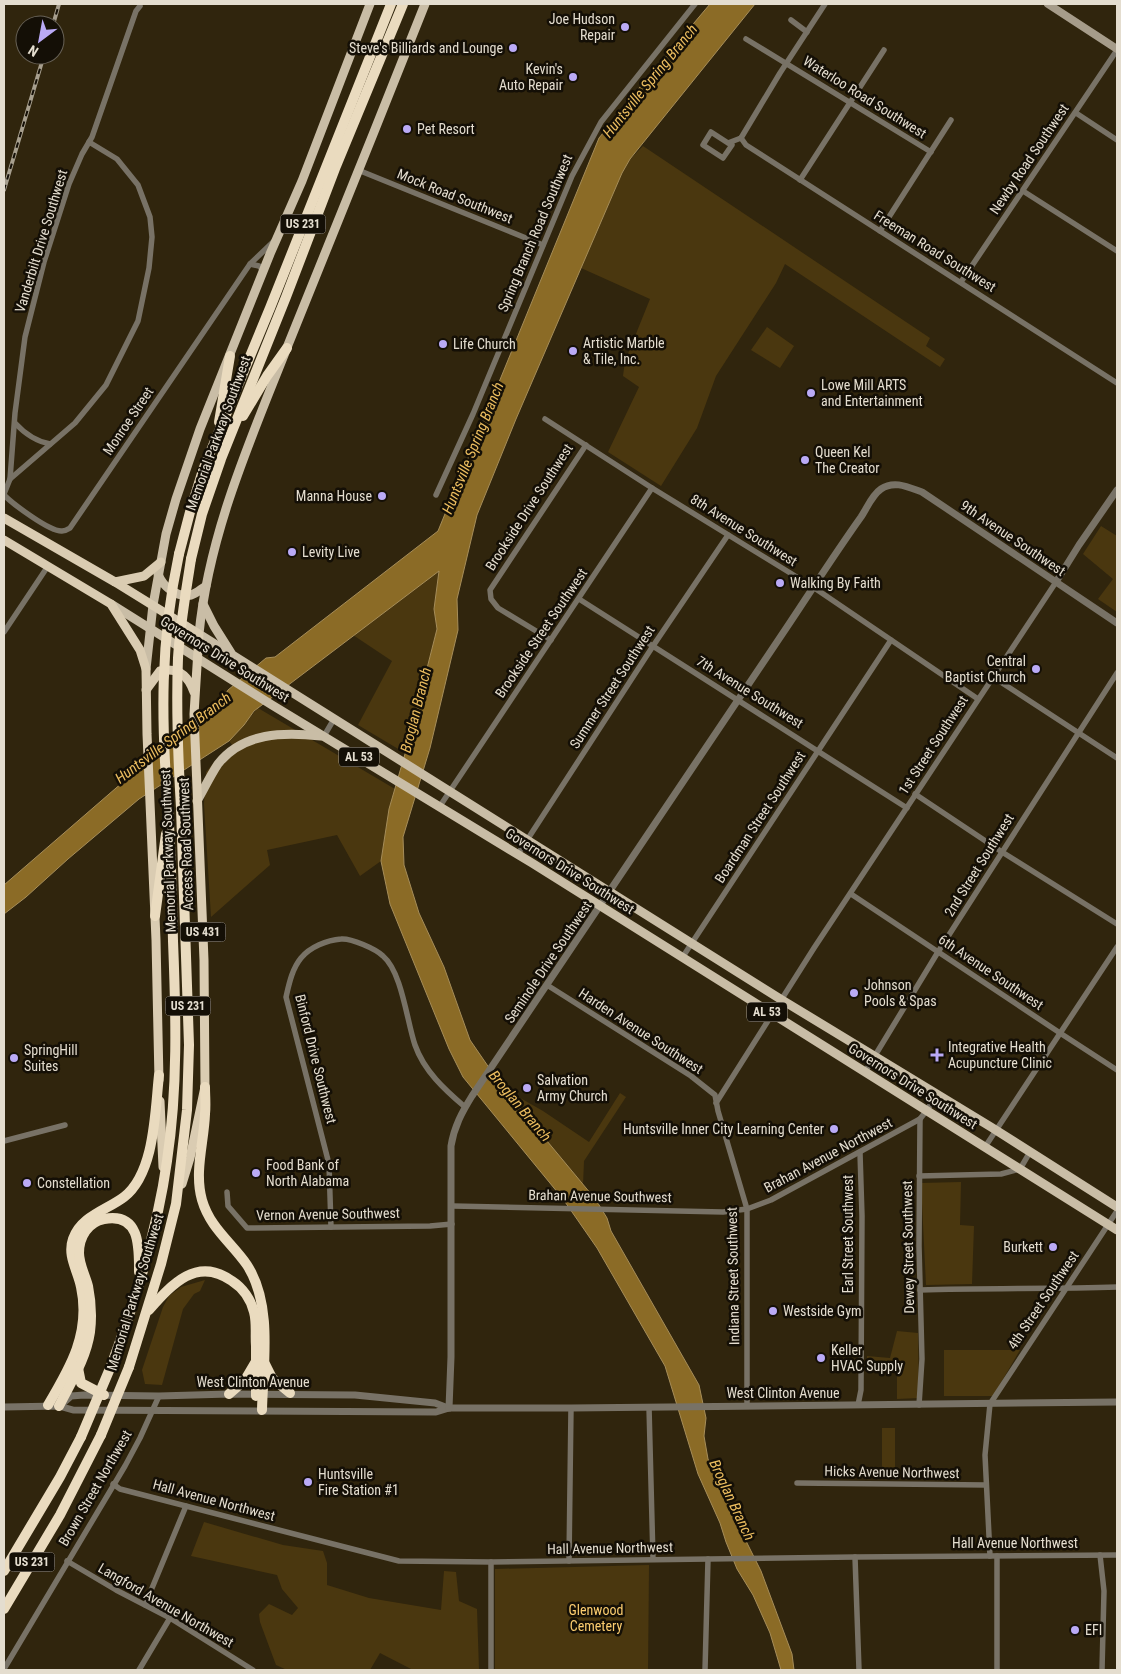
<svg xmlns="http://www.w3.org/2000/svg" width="1121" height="1674" viewBox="0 0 1121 1674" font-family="'Roboto Condensed',sans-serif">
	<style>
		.green { fill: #4a370f }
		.water { fill: #8b6b26; stroke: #a68d59 }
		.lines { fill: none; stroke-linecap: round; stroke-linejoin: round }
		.minor { stroke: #787266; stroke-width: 5.5 }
		.tertiary { stroke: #787266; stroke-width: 7 }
		.secondary { stroke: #a69c8a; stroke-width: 8 }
		.primary { stroke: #c9bda6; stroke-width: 9 }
		.trunk { stroke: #daccb2; stroke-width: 9 }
		.motorway { stroke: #eadbbf; stroke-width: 10 }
		.rail-casing { stroke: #a79f8e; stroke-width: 4 }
		.rail { stroke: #140f06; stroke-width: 2; stroke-dasharray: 5.5; stroke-linecap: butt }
		.motorway-bridge { stroke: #eadbbf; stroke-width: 10 }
		.poi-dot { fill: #baaaf6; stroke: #140f06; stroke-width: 2 }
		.labels { text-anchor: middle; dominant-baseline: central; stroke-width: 5; stroke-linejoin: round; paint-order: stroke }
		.shield { fill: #140f06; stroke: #a69f93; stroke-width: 1 }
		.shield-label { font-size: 12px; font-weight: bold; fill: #e4ddcf }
		.poi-label { font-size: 14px; fill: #e4ddcf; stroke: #140f06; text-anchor: start }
		.street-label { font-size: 14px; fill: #e4ddcf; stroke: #140f06 }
		.park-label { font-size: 14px; fill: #fccd6f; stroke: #140f06 }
		.water-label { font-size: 15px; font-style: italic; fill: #ecbd5f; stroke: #140f06 }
	</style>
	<rect width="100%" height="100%" fill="#30250d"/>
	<g class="green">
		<path d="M643,146l287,192 -4,8 19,13 -5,8 -155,-103 -9,19 -60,93 -19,52 -36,58 -53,-34 31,-65 -16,-11 2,-15 25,-62 -69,-31 41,-95 8,-14z"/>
		<path d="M767,327l27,19 -14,22 -29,-18z"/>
		<path d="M1101,526l16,10v76l-19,-13 15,-20 -30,-25z"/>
		<path d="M439,570l-5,39 3,20 -32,124 -47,-28 34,-64 -39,-26z"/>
		<path d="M258,708l137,81 -6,20 -8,52 -21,15 -23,-41 -70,15 3,15 -59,52 -7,-113 2,-32 14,-17 13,-9 -4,-5z"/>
		<path d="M503,1088l40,23 46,31 31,-49 6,4 -42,64 -1,24z"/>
		<path d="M961,1182l-1,43 14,1 -2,58 -46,1 -5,-102z"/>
		<path d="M205,1280l-5,11 -6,3 -11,15 -21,76 -17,-1 -3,-14 21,-63 6,-11 12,-9z"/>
		<path d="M897,1331l21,2 1,65 -22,1v-27l-30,-1v-15l23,2z"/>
		<path d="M944,1350h76l-27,46h-49z"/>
		<rect x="882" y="1428" width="13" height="50"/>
		<path d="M204,1522l79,23 40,6 4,12v22l42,13 72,12 3,-39 12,1 3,29 18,8 2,61h-66l-33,-17 -10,17h-83l-11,-5 -16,-43 -1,-8 10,-10 23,11 6,-7 -16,-19 -5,-14 -86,-19z"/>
		<path d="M649,1565l-1,105h-153v-101z"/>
	</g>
	<path class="water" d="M710,4h45l-125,155 -8,14 -106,246 -39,96 -20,84 1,31 -28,118 -27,89 1,28 15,48 25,54 26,73 33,48 93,112 11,18 4,13 88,154 7,33 -2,18 4,23 25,56 28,56 31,83 2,16h-13l-11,-37 -17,-38 -16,-26 -11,-27 -6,-19 -22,-49 -33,-108 -68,-118 -34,-49 -100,-122 -14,-28 -59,-145 -9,-43 8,-52 18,-62 30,-118 -3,-20 5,-38 -185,140 -10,14 -15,16 -90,58 -71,60 -42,38 -22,17v-29l134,-116 80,-62 10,-17 38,-32 9,-1 163,-126 161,-393 41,-51z"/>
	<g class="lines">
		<g class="minor">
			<path d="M791,20l16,12"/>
			<path d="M746,39l185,113"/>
			<path d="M1076,113l41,27"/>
			<path d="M741,138l5,7 371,238"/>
			<path d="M741,138l39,-65 45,-69"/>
			<path d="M728,143l4,2 -9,13 -20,-13 8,-13 17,11 13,-5"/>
			<path d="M358,170l185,75"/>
			<path d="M800,180l84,-130"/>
			<path d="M1023,191l94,60"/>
			<path d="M880,231l71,-111"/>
			<path d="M250,264l9,2 5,5"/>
			<path d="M961,282l156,-232"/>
			<path d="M545,419l107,69 161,99 165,112"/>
			<path d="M15,423c10,11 20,18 35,21"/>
			<path d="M10,479l65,-56 31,-38 32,-64 11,-53 3,-31 -2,-20 -12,-32 -21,-26 -28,-17"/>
			<path d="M4,494l6,-15 5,-66 10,-76 19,-75 25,-78 13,-30 10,-17 44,-126 4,-5"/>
			<path d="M4,495c9,9 46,37 58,36 4,0 5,-1 8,-3l180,-264 23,-22"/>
			<path d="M436,495l37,-81 99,-238 29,-54 94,-118"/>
			<path d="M579,599l328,209"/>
			<path d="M4,632l44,-66"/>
			<path d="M551,640l-53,-32 -7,-9 -1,-9 96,-145"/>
			<path d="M993,677l124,81"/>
			<path d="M324,736l10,-17"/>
			<path d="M915,794l87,58 115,72"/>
			<path d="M440,806l212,-318"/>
			<path d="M518,854l135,-208 75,-111"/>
			<path d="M851,894l209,139 57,37"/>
			<path d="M682,958l209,-318"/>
			<path d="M547,985l144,91 24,19 3,16 29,98v197"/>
			<path d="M865,1072l73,-120 179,-279"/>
			<path d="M716,1103l98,-155 242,-366"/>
			<path d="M4,1141l61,-16"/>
			<path d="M985,1147l132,-200"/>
			<path d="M919,1176l82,-2 19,-5 10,-17"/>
			<path d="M227,1192l1,14 19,22 183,-2 22,-2"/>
			<path d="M453,1206l270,6 24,-3 24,-9 149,-81"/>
			<path d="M331,1227l-2,-63 -43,-167c3,-13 6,-28 15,-39 9,-11 26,-18 40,-19 10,-1 35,10 42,17 19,16 24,66 32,89 9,26 30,45 50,62"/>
			<path d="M920,1290c66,-2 132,-1 197,-3"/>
			<path d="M858,1405l3,-15 1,-174 -2,-63"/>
			<path d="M919,1405l3,-46 -3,-113 1,-127 7,-9 10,-16"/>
			<path d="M649,1407l4,152"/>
			<path d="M797,1483l189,2"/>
			<path d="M113,1484l7,5 279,72 92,1 364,-5 262,-2"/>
			<path d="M1100,1555l4,36 -2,79"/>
			<path d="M990,1556l-5,-101 5,-51 127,-193"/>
			<path d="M997,1556v114"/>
			<path d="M855,1557l4,113"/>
			<path d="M67,1561l49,29 54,28 83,52"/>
			<path d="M569,1561l2,-153"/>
			<path d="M491,1562v108"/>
			<path d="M145,1605l41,-99"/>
			<path d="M4,1669l121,-203 15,-28 19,-42"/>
			<path d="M139,1670l31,-52"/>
			<path d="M705,1670l3,-111"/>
		</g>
		<g class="tertiary">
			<path d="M1056,582l23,-37 38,-55"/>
			<path d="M63,1403l8,-7 13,-1 75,1 70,-2 126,1 80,8 13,5"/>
			<path d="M4,1407l55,-1 14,4 363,2 13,-4h122l546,-6"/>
			<path d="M449,1408l2,-51v-211c3,-19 11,-34 21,-50 106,-157 211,-315 317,-472 24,-36 47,-72 72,-107 6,-9 11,-22 20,-28 13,-9 27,-2 41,3l195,131"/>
		</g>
		<path class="secondary" d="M1048,4l69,45"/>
		<g class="primary">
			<path d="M425,4c-45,114 -91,227 -137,341 -37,94 -79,187 -89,289l583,366 209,127 126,80"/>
			<path d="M158,574c5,13 19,24 33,21 5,-1 10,-6 15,-9"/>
			<path d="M111,604l161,101 260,158 585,367"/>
			<path d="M203,604l11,22 17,27"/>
			<path d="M146,669l7,-64 13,-71 10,-35 24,-70 70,-175 32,-73 68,-177"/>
			<path d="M197,801c7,-12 13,-25 21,-37 25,-32 66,-32 103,-28"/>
		</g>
		<g class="trunk">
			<path d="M4,518l111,64 84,52 -5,80 10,246 1,127 -15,71 -8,26"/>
			<path d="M4,540l107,64 29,46 6,19 1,65 9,206 3,140"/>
			<path d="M115,582l29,-6 17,-14"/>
			<path d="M146,690l14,-19c18,-4 28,4 34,21"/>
			<path d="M160,1101l3,66"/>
		</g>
		<g class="motorway">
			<path d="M243,416l24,-40 20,-28"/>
			<path d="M219,422l11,-66"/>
			<path d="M179,554l11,-42 13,-42 67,-162 121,-304"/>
			<path d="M191,559l11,-45 19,-55 65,-162 50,-131 67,-162"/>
			<path d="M155,916l11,-82"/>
			<path d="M205,1087c0,9 1,18 0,27 -1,28 -11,58 -3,86 8,28 30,43 45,65 26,40 16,100 15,145"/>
			<path d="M149,1310c23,-26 48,-54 83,-29 11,7 19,19 22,31 3,11 1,23 2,34 0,17 0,34 0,50"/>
			<path d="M265,1364l7,14 18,15"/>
			<path d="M111,1366c25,-67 46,-134 56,-205 11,-73 9,-146 6,-220 -1,-44 -2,-88 -5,-133"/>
			<path d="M129,1367l32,-103 15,-60 11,-94 2,-65 -8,-237"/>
			<path d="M78,1368l3,15 23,12"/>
			<path d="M229,1394l16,-14 10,-17"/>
			<path d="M48,1405c22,-37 43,-72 33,-118 -3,-16 -14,-31 -8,-48 8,-23 34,-29 51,-42 31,-24 31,-86 35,-122"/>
			<path d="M59,1406c12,-24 27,-47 31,-74 2,-16 1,-31 -2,-46 -3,-11 -9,-22 -9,-33 0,-16 9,-31 25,-34 37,-7 35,30 35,53"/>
			<path d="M4,1571l56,-94 21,-40"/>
			<path d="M4,1609l56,-94 41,-80"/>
		</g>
		<defs>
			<g id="rail">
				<path d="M53,25l6,-21"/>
				<path d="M4,190l40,-135"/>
			</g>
		</defs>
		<use href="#rail" class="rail-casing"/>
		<use href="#rail" class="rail"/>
		<g class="motorway-bridge">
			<path d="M168,808c-7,-89 -8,-166 11,-254"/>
			<path d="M181,808c-3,-50 -5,-100 -3,-150 2,-33 8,-66 13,-99"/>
			<path d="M101,1435l28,-68"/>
			<path d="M81,1437l30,-71"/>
		</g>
	</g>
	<g class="poi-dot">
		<circle cx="625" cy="27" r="5"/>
		<circle cx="513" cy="48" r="5"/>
		<circle cx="573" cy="77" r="5"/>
		<circle cx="407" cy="129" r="5"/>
		<circle cx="443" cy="344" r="5"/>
		<circle cx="573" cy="351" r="5"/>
		<circle cx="811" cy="393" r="5"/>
		<circle cx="805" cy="460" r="5"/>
		<circle cx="382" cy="496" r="5"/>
		<circle cx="292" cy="552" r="5"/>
		<circle cx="780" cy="583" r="5"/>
		<circle cx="1036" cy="669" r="5"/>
		<circle cx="854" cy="993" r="5"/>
		<path d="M934.5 1047.5h5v5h5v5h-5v5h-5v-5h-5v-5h5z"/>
		<circle cx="14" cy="1058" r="5"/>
		<circle cx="527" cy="1088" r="5"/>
		<circle cx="834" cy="1129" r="5"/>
		<circle cx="256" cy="1173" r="5"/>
		<circle cx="27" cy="1183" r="5"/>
		<circle cx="1053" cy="1247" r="5"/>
		<circle cx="773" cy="1311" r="5"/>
		<circle cx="821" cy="1358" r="5"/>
		<circle cx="308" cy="1482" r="5"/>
		<circle cx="1075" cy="1630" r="5"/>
	</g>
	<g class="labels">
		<g class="shield">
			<rect x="280.5" y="214.5" width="45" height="19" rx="4"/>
			<rect x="339" y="747.5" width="40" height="19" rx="4"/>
			<rect x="180.5" y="922.5" width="45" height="19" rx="4"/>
			<rect x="165.5" y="996.5" width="45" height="19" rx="4"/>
			<rect x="747" y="1002.5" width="40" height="19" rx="4"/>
			<rect x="9.5" y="1552.5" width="45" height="19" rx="4"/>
		</g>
		<g class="shield-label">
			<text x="303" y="224">US 231</text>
			<text x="359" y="757">AL 53</text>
			<text x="203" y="932">US 431</text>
			<text x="188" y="1006">US 231</text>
			<text x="767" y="1012">AL 53</text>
			<text x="32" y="1562">US 231</text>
		</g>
		<g class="poi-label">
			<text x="615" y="19" text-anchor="end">Joe Hudson<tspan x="615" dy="16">Repair</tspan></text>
			<text x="503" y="48" text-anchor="end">Steve's Billiards and Lounge</text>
			<text x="563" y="69" text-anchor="end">Kevin's<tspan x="563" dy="16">Auto Repair</tspan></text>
			<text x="417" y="129">Pet Resort</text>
			<text x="583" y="343">Artistic Marble<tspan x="583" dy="16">&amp; Tile, Inc.</tspan></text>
			<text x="453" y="344">Life Church</text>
			<text x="821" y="385">Lowe Mill ARTS<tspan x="821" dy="16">and Entertainment</tspan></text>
			<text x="815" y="452">Queen Kel<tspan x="815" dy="16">The Creator</tspan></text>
			<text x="372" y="496" text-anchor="end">Manna House</text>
			<text x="302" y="552">Levity Live</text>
			<text x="790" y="583">Walking By Faith</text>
			<text x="1026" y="661" text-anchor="end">Central<tspan x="1026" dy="16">Baptist Church</tspan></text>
			<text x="864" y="985">Johnson<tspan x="864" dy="16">Pools &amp; Spas</tspan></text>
			<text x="948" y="1047">Integrative Health<tspan x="948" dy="16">Acupuncture Clinic</tspan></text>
			<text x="24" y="1050">SpringHill<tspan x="24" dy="16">Suites</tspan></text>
			<text x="537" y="1080">Salvation<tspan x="537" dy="16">Army Church</tspan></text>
			<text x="824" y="1129" text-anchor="end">Huntsville Inner City Learning Center</text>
			<text x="266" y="1165">Food Bank of<tspan x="266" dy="16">North Alabama</tspan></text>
			<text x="37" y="1183">Constellation</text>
			<text x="1043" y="1247" text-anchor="end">Burkett</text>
			<text x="783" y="1311">Westside Gym</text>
			<text x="831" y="1350">Keller<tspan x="831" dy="16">HVAC Supply</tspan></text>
			<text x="318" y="1474">Huntsville<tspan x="318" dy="16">Fire Station #1</tspan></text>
			<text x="1085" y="1630">EFI</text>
		</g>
		<g class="street-label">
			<text transform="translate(865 97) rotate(32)">Waterloo Road Southwest</text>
			<text transform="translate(1029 159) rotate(-56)">Newby Road Southwest</text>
			<text transform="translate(455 196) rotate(22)">Mock Road Southwest</text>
			<text transform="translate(535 233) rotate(-67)">Spring Branch Road Southwest</text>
			<text transform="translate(41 241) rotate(-73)">Vanderbilt Drive Southwest</text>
			<text transform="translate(935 251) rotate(32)">Freeman Road Southwest</text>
			<text transform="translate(128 421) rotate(-56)">Monroe Street</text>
			<text transform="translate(218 433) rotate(-70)">Memorial Parkway Southwest</text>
			<text transform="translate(529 507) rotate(-57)">Brookside Drive Southwest</text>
			<text transform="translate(744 530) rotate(32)">8th Avenue Southwest</text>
			<text transform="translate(1013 538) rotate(34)">9th Avenue Southwest</text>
			<text transform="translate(541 633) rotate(-56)">Brookside Street Southwest</text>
			<text transform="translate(225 659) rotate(32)">Governors Drive Southwest</text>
			<text transform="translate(612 687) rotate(-57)">Summer Street Southwest</text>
			<text transform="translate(750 692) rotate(32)">7th Avenue Southwest</text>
			<text transform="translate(933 745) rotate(-57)">1st Street Southwest</text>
			<text transform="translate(760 817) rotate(-57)">Boardman Street Southwest</text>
			<text transform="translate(186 844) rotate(-92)">Access Road Southwest</text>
			<text transform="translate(168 851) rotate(-92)">Memorial Parkway Southwest</text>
			<text transform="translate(979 865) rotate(-58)">2nd Street Southwest</text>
			<text transform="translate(570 871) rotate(32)">Governors Drive Southwest</text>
			<text transform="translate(548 962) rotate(-56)">Seminole Drive Southwest</text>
			<text transform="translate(991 972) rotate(34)">6th Avenue Southwest</text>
			<text transform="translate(641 1031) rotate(33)">Harden Avenue Southwest</text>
			<text transform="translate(316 1059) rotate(76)">Binford Drive Southwest</text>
			<text transform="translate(913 1086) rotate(32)">Governors Drive Southwest</text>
			<text transform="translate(828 1155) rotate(-28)">Brahan Avenue Northwest</text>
			<text transform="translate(600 1196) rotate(1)">Brahan Avenue Southwest</text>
			<text transform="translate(328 1214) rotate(-1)">Vernon Avenue Southwest</text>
			<text transform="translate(848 1234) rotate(-90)">Earl Street Southwest</text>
			<text transform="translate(908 1247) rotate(-91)">Dewey Street Southwest</text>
			<text transform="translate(733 1276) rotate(-91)">Indiana Street Southwest</text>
			<text transform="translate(135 1292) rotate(-73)">Memorial Parkway Southwest</text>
			<text transform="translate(1043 1300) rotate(-56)">4th Street Southwest</text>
			<text x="253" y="1382">West Clinton Avenue</text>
			<text x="783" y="1393">West Clinton Avenue</text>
			<text transform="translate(892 1472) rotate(1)">Hicks Avenue Northwest</text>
			<text transform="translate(95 1488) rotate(-60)">Brown Street Northwest</text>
			<text transform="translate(214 1500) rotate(15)">Hall Avenue Northwest</text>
			<text x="1015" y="1543">Hall Avenue Northwest</text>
			<text transform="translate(610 1548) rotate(-1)">Hall Avenue Northwest</text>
			<text transform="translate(166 1605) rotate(30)">Langford Avenue Northwest</text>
		</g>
		<g class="park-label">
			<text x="596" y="1610">Glenwood<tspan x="596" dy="16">Cemetery</tspan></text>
		</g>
		<g class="water-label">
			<text transform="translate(650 81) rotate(-51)">Huntsville Spring Branch</text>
			<text transform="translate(473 448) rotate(-68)">Huntsville Spring Branch</text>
			<text transform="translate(416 710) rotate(-76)">Broglan Branch</text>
			<text transform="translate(173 738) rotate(-37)">Huntsville Spring Branch</text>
			<text transform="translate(520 1106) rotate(50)">Broglan Branch</text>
			<text transform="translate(732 1500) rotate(65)">Broglan Branch</text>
		</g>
	</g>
	<rect width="1121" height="1674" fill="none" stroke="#e4ddcf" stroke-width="10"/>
	<g transform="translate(40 40) rotate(212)"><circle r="24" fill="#140f06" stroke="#676156"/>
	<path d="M0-4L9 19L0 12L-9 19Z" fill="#baaaf6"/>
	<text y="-8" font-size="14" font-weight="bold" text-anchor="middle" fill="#e4ddcf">N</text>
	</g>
</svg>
